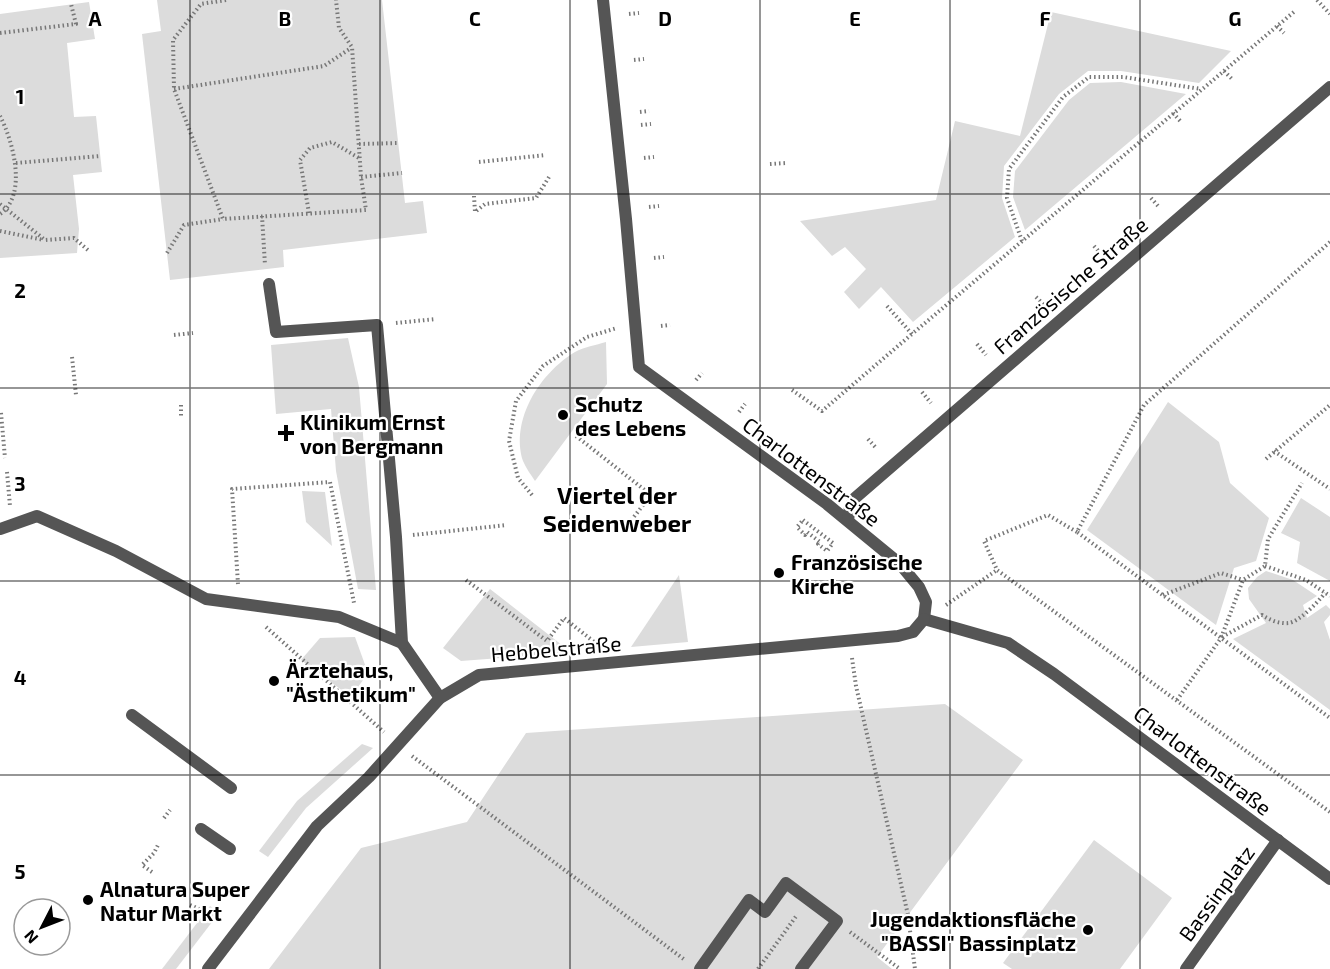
<svg xmlns="http://www.w3.org/2000/svg" width="1330" height="969" viewBox="0 0 1330 969" font-family="'Exo 2',sans-serif">
	<style>
		.green { fill: #dcdcdc }
		.lines { fill: none; stroke-linecap: round; stroke-linejoin: round }
		.path { stroke: #777; stroke-width: 4; stroke-dasharray: 1.5 3; stroke-linecap: butt }
		.lane { stroke: #555; stroke-width: 12 }
		.street { stroke: #555; stroke-width: 12 }
		.grid { fill: none; stroke: #000; stroke-width: 1.5; stroke-opacity: 0.55 }
		.poi-dot { fill: #000; stroke: #fff; stroke-width: 2 }
		.labels { text-anchor: middle; dominant-baseline: central; stroke-width: 4.5; stroke-linejoin: round; paint-order: stroke }
		.street-label { font-size: 21px; fill: #000; stroke: #fff }
		.poi-label { font-size: 21px; font-weight: bold; fill: #000; stroke: #fff; text-anchor: start }
		.quarter-label { font-size: 24px; font-weight: bold; fill: #000; stroke: #fff }
		.grid-label { font-size: 20px; text-anchor: middle; font-weight: bold; fill: #000; stroke: #fff; stroke-width: 4.5; stroke-linejoin: round; paint-order: stroke }
	</style>
	<rect width="100%" height="100%" fill="#fff"/>
	<g class="green">
		<path d="M157,0h225l23,203 18,-2 4,32 -144,17 1,17 -114,13 -28,-246 19,-3z"/>
		<path d="M89,2l6,37 -28,4 7,74 22,-1 6,56 -29,3 6,54 -2,24 -77,5v-244z"/>
		<path d="M1051,12l180,39 -32,32 -78,-12h-33l-29,23 -55,72 -2,32 13,39 -102,85 -32,-35 -22,22 -15,-17 22,-23 -21,-22 -13,9 -32,-35 136,-21 19,-79 65,15z"/>
		<path d="M1121,82l65,12 -161,136 -12,-33 2,-26 54,-71 21,-17z"/>
		<path d="M348,338l11,49 17,203 -18,-1 -22,-118 -5,-62 -55,5 -5,-69z"/>
		<path d="M606,342l1,42 -72,97c-4,-6 -9,-13 -12,-20 -13,-41 17,-88 52,-109 9,-5 21,-7 31,-10z"/>
		<path d="M1168,402l51,40 11,41 39,35 -13,43 -22,7 -18,57 -129,-95z"/>
		<path d="M302,491l23,1 7,54 -26,-24z"/>
		<path d="M1301,498l29,19v64l-33,-18 3,-21 -19,-9z"/>
		<path d="M1266,571l27,9 24,16 -14,9 4,13 19,-13 4,4v6l-6,7 6,18v70l-97,-71 33,-16 -17,-24 -1,-11 9,-11z"/>
		<path d="M679,575l9,67 -57,5z"/>
		<path d="M490,589l77,60 -4,4 -102,8 -18,-13z"/>
		<path d="M355,637l13,36 -17,24 -50,-37 19,-22z"/>
		<path d="M945,704l78,56 -146,197 15,12h-623l92,-121 106,-26 59,-89z"/>
		<path d="M362,744l11,4 -67,60 -38,49 -9,-6 38,-50z"/>
		<path d="M1094,840l78,58 -52,71h-108l-9,-6z"/>
		<path d="M210,906l9,7 -43,56h-14z"/>
	</g>
	<g class="lines">
		<g class="path">
			<path d="M226,0l-25,4 -28,36 1,49 49,130 143,-9 -5,-33 -9,-130 -13,-19 -3,-28"/>
			<path d="M1317,0l13,14"/>
			<path d="M629,14l10,-1"/>
			<path d="M1277,26l7,7"/>
			<path d="M0,33l76,-9 -5,-20"/>
			<path d="M634,60l10,-1"/>
			<path d="M1224,71l8,8"/>
			<path d="M174,89l150,-23 27,-18"/>
			<path d="M640,112l9,-1"/>
			<path d="M1173,113l9,10"/>
			<path d="M0,116c13,25 28,79 0,98"/>
			<path d="M641,125l10,-1"/>
			<path d="M359,144l40,-1"/>
			<path d="M644,158l10,-1"/>
			<path d="M479,162l67,-7"/>
			<path d="M16,163l84,-7"/>
			<path d="M770,164l16,-1"/>
			<path d="M361,177l41,-4"/>
			<path d="M474,196l1,16 10,-8 51,-6 13,-21"/>
			<path d="M1151,198l7,8"/>
			<path d="M0,204l45,36 29,-2 15,13"/>
			<path d="M649,207l10,-1"/>
			<path d="M309,213l-9,-53 10,-12 22,-6 27,16"/>
			<path d="M262,216l3,49"/>
			<path d="M0,231l44,9"/>
			<path d="M1022,241l-15,-43 2,-29 54,-72 26,-20h34l78,12"/>
			<path d="M1330,242l-186,163 -67,127 253,186"/>
			<path d="M1094,246l8,9"/>
			<path d="M167,253l17,-28 39,-6"/>
			<path d="M654,258l10,-1"/>
			<path d="M1036,297l8,8"/>
			<path d="M887,306l25,28 383,-323"/>
			<path d="M396,323l40,-4"/>
			<path d="M661,326l9,-1"/>
			<path d="M174,335l19,-2"/>
			<path d="M977,344l9,11"/>
			<path d="M72,357l4,38"/>
			<path d="M696,380l6,-7"/>
			<path d="M792,390l30,21 90,-77"/>
			<path d="M922,392l9,11"/>
			<path d="M181,405v11"/>
			<path d="M739,412l6,-8"/>
			<path d="M1,413l4,45"/>
			<path d="M576,436l75,59 -25,32"/>
			<path d="M868,439l9,10"/>
			<path d="M1274,451l56,38"/>
			<path d="M1266,459l64,-54"/>
			<path d="M7,472l3,34"/>
			<path d="M532,495l-14,-17 -9,-37 7,-40 27,-35 44,-29 30,-9"/>
			<path d="M803,520l30,23 -6,8 -9,-7 2,-2 -13,-10 -2,3 -8,-8z"/>
			<path d="M1077,532l-29,-17 -64,26 13,29 333,242"/>
			<path d="M413,535l94,-10"/>
			<path d="M1265,566l41,14 24,16"/>
			<path d="M466,580l81,61 17,-23 34,27"/>
			<path d="M238,584l-6,-95 98,-7 24,121"/>
			<path d="M1163,595l58,-22 22,7"/>
			<path d="M946,605l51,-35"/>
			<path d="M266,627l118,105"/>
			<path d="M1222,637l40,-22c8,5 17,9 27,8 11,-2 29,-21 36,-30"/>
			<path d="M852,658l4,28 52,229 7,54"/>
			<path d="M1177,700l44,-62 22,-58 22,-14 3,-27 34,-56"/>
			<path d="M412,756l273,204"/>
			<path d="M164,818l6,-8"/>
			<path d="M152,872l-10,-7 12,-12 5,-10"/>
			<path d="M190,905l9,4"/>
			<path d="M850,932l50,37"/>
			<path d="M758,969l39,-54"/>
		</g>
		<g class="lane">
			<path d="M269,284l7,48 101,-7 19,212 6,106 38,55"/>
			<path d="M0,529l37,-13 79,35 90,48 133,18 63,26"/>
			<path d="M132,715l99,73"/>
			<path d="M201,829l29,20"/>
		</g>
		<g class="street">
			<path d="M603,0l23,219 13,148 188,137 73,60 19,23 7,15 -2,17"/>
			<path d="M848,520l2,-13 5,-9 475,-411"/>
			<path d="M924,619l84,24 46,31 276,205"/>
			<path d="M208,969l109,-143 52,-49 71,-79 39,-23 419,-39 15,-4 11,-13"/>
			<path d="M700,969l49,-69 16,12 21,-29 51,38 -36,48"/>
			<path d="M1186,969l92,-129"/>
		</g>
	</g>
	<path class="grid" d="M190,0v969M380,0v969M570,0v969M760,0v969M950,0v969M1140,0v969M0,194h1330M0,388h1330M0,581h1330M0,775h1330"/>
	<g class="poi-dot">
		<circle cx="563" cy="415" r="6"/>
		<path d="M283 424h6v6h6v6h-6v6h-6v-6h-6v-6h6z"/>
		<circle cx="779" cy="573" r="6"/>
		<circle cx="274" cy="681" r="6"/>
		<circle cx="88" cy="900" r="6"/>
		<circle cx="1088" cy="930" r="6"/>
	</g>
	<g class="labels">
		<g class="street-label">
			<text transform="translate(1070 285) rotate(-41)">Französische Straße</text>
			<text transform="translate(812 471) rotate(37)">Charlottenstraße</text>
			<text transform="translate(556 648) rotate(-5)">Hebbelstraße</text>
			<text transform="translate(1203 760) rotate(37)">Charlottenstraße</text>
			<text transform="translate(1216 893) rotate(-54)">Bassinplatz</text>
		</g>
		<g class="poi-label">
			<text x="575" y="403">Schutz<tspan x="575" dy="24">des Lebens</tspan></text>
			<text x="300" y="421">Klinikum Ernst<tspan x="300" dy="24">von Bergmann</tspan></text>
			<text x="791" y="561">Französische<tspan x="791" dy="24">Kirche</tspan></text>
			<text x="286" y="669">Ärztehaus,<tspan x="286" dy="24">"Ästhetikum"</tspan></text>
			<text x="100" y="888">Alnatura Super<tspan x="100" dy="24">Natur Markt</tspan></text>
			<text x="1076" y="918" text-anchor="end">Jugendaktionsfläche<tspan x="1076" dy="24">"BASSI" Bassinplatz</tspan></text>
		</g>
		<g class="quarter-label">
			<text x="617" y="494">Viertel der<tspan x="617" dy="28">Seidenweber</tspan></text>
		</g>
	</g>
	<g class="grid-label">
		<text x="95" y="26">A</text>
		<text x="285" y="26">B</text>
		<text x="475" y="26">C</text>
		<text x="665" y="26">D</text>
		<text x="855" y="26">E</text>
		<text x="1045" y="26">F</text>
		<text x="1235" y="26">G</text>
		<text x="20" y="104">1</text>
		<text x="20" y="298">2</text>
		<text x="20" y="491">3</text>
		<text x="20" y="685">4</text>
		<text x="20" y="879">5</text>
	</g>
	<g transform="translate(42 927) rotate(228)"><circle r="28" fill="#ffffff" stroke="#999999" stroke-width="1.5"/>
	<path d="M0-4.5L10 22L0 15L-10 22Z" fill="#000000"/>
	<text y="-9" font-size="16" font-weight="bold" text-anchor="middle" fill="#000000">N</text>
	</g>
</svg>
